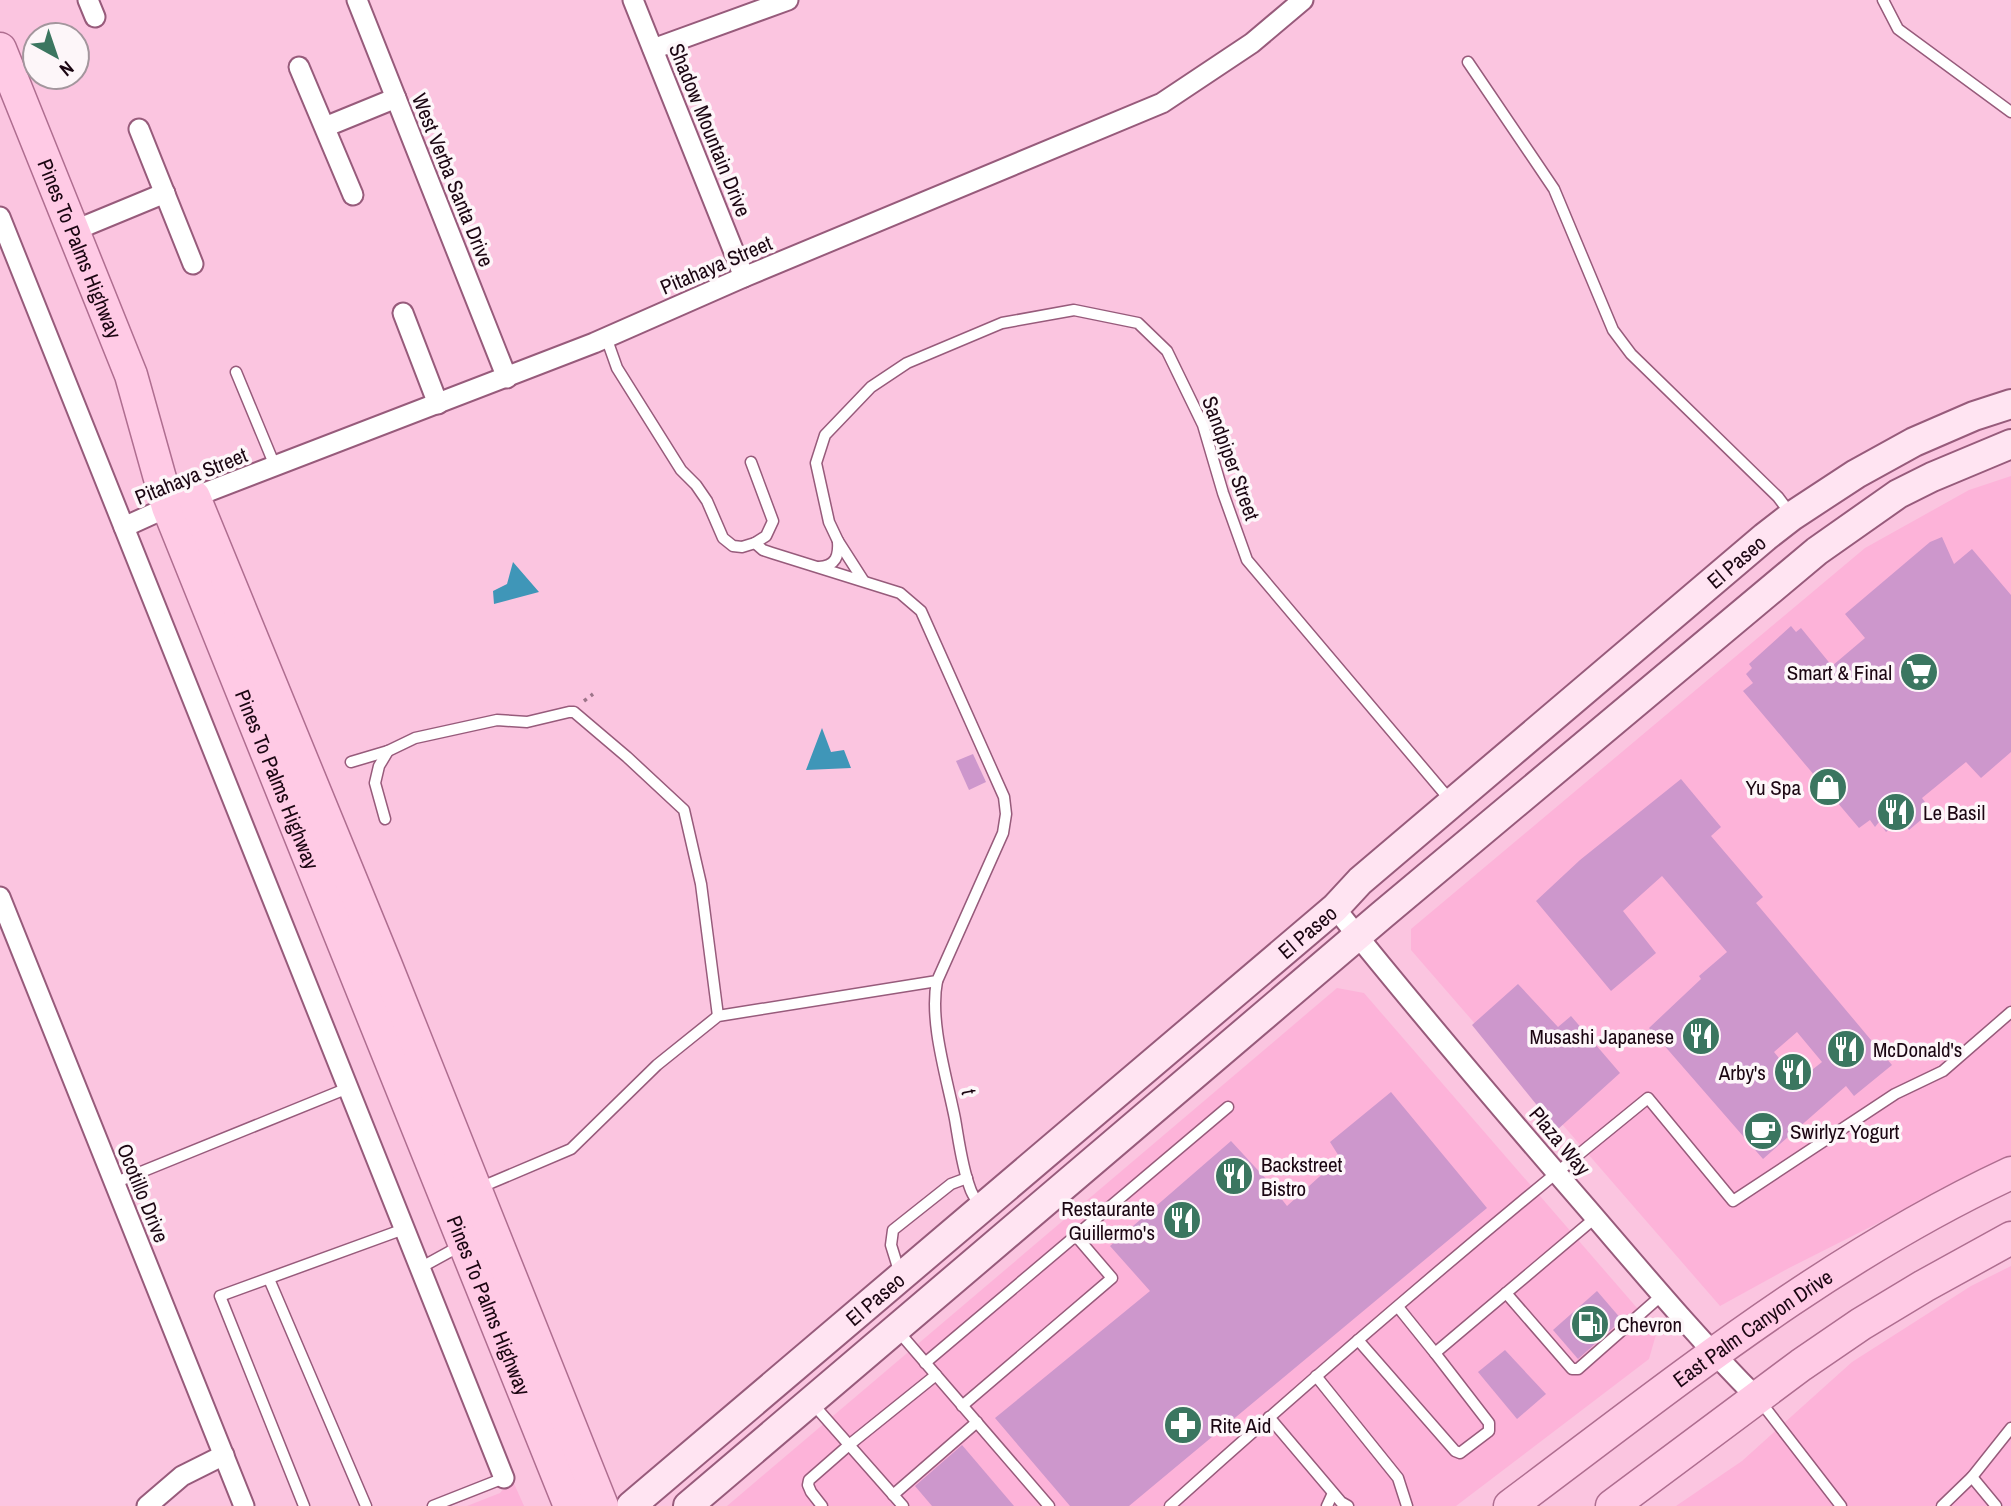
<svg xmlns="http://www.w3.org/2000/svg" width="2011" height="1506" viewBox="0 0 2011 1506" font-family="'Archivo Narrow',sans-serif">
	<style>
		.built { fill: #fdb3d9 }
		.water { fill: #3f96b8 }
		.building { fill: #cd97cc; fill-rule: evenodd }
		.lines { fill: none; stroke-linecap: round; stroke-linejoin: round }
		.lane-casing { stroke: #975b7b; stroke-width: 13 }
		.street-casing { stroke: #975b7b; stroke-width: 23 }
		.secondary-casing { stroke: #975b7b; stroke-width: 32 }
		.primary-casing { stroke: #af6e90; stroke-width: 35 }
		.path { stroke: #9d758a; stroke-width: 3.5; stroke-dasharray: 3.5 5; stroke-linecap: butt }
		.lane { stroke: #fff; stroke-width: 10 }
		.street { stroke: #fff; stroke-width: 19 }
		.secondary { stroke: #ffe4f2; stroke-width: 28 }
		.primary { stroke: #ffcae5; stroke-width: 32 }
		.labels { text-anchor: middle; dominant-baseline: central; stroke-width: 7; stroke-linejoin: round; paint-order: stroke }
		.street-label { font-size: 21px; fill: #1b0612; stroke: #fdf6f9 }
		.poi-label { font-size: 21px; fill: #1b0612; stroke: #fdf6f9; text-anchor: start }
	</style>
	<rect width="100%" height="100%" fill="#fbc5e0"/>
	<g class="built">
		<path d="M2011,476v680l-222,112 -69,38 -309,-356v-21l454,-381 104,-58z"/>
		<path d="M1337,988l27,5 293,338 -8,28 -193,147h-729z"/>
		<path d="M2011,1266v240h-335l66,-45 110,-99 119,-76z"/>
		<path d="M512,1479l12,27h-57l33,-13z"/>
	</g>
	<g class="water">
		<path d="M513,562l26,30 -45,12 -1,-13 14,-7z"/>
		<path d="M822,728l9,24 13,-2 7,18 -45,2z"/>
	</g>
	<g class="building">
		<path d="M1942,537l12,27 18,-15 39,46v157l-30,26 -15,-16 -44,36 3,4 -3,4 6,8 -19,16 -6,-8 -5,4 -2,-2 -10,8 -7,-10 -4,5 -5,-7 -11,8 -116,-137 10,-8 -7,-9 6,-6 -3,-4 42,-38 5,6 5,-4 31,38 33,-28 -20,-24 85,-72z"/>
		<path d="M973,754l13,28 -17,8 -13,-29z"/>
		<path d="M1681,779l40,48 -10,9 52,61 -7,6 136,162 -38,31 -8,-10 -83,73 -114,-131 52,-49 -2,-3 28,-24 -65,-76 -39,35 33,42 -45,38 -75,-90 44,-41zM1797,1032l25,30 -24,19 -24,-29z"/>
		<path d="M1518,984l40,43 13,-11 49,57 -63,57 -85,-105z"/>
		<path d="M1391,1092l96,116 -358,298h-59l-75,-88 155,-127 -40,-45 121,-105 36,39 20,26 53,-48 -10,-16z"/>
		<path d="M1597,1291l25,29 -44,39 -25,-29z"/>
		<path d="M1505,1350l41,44 -29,25 -39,-47z"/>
		<path d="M962,1445l52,61h-82l-17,-20z"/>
	</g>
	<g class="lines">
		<defs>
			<g id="lane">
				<path d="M1883,0l15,29 113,83"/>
				<path d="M1468,62l86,127 59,141 18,24 147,143 12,16"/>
				<path d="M236,372l39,94"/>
				<path d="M751,462l22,59 -7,15 -11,7"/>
				<path d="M819,567c17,-1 20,-11 19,-26"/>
				<path d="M863,580l-25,-39 -9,-19 -13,-59 9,-28 46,-48 36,-24 95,-40 72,-13 64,13 29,28 36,74 20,68 24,67 203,240"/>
				<path d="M351,762l37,-11"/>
				<path d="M385,819l-10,-36 4,-17 9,-15 27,-13 82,-18 30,2 42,-10h5l53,45 57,53 17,74 17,132"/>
				<path d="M937,981c-8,41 10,97 18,138 4,23 7,48 15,69 2,7 7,13 11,19"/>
				<path d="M114,1183l234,-95"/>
				<path d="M479,1188l92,-39 86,-84 61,-49 219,-35 66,-148 3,-19 -2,-17 -83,-186 -21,-18 -128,-40 -9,-3 -8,-7 -13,4 -9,-1 -10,-8 -16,-37 -11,-16 -15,-15 -64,-102 -11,-31"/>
				<path d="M420,1268l40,-22"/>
				<path d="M900,1274l-9,-29 2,-15 58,-46 16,-6"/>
				<path d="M269,1279l97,227"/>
				<path d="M1506,1293l66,76h6l84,-74"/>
				<path d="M1398,1307l37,46"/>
				<path d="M898,1331l151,175"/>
				<path d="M1358,1340l97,111 5,2 29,-22v-8l-54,-70 160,-135"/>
				<path d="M925,1363l303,-256"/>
				<path d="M1316,1376l82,102 9,28"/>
				<path d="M1760,1401l81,105"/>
				<path d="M813,1404l90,102"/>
				<path d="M962,1406l150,-128 -36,-42"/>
				<path d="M1269,1417l72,85 7,4"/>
				<path d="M1972,1477l24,29"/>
				<path d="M893,1495l84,-73"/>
				<path d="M304,1506l-84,-210 184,-67"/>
				<path d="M433,1506l71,-28"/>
				<path d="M822,1506l-11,-14 -3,-7 1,-5 40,-35 87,-70"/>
				<path d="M1170,1506c155,-140 315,-276 478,-408l85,103 162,-107 48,-23 68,-59"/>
				<path d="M1327,1506l6,-13"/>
				<path d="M1942,1506l30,-29 39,-49"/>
			</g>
			<g id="street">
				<path d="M88,0l7,17"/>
				<path d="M357,0l150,378"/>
				<path d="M633,0l111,277"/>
				<path d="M653,49l135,-49"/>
				<path d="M299,67l54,128"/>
				<path d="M325,127l71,-29"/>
				<path d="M139,129l54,135"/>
				<path d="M0,217l504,1261"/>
				<path d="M73,231l92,-38"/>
				<path d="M403,313l35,91"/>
				<path d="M124,527l44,-20 426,-164 150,-66 418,-174 90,-60 51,-43"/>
				<path d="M0,897l244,609"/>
				<path d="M1335,908c82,102 167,202 252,300 56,65 110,130 170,190"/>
				<path d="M147,1506l35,-30 42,-21"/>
			</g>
			<g id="secondary">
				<path id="s1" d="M631,1506l704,-598 25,-27 405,-344 27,-21 64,-42 58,-32 60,-26 37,-12"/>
				<path d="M688,1506l694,-591 435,-364 81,-57 34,-17 79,-33"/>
			</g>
			<g id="primary">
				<path id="s2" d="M0,49l131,326 37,132 402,999"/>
				<path d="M194,497l191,466 217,543"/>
				<path id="s3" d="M1510,1506c161,-120 318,-248 501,-333"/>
				<path d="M1612,1506l189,-141 60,-41 63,-38 87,-48"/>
			</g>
		</defs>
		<use href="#lane" class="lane-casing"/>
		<use href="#street" class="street-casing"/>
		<use href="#secondary" class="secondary-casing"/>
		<use href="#primary" class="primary-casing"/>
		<path class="path" d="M584,701l9,-7"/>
		<use href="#lane" class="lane"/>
		<use href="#street" class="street"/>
		<use href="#secondary" class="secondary"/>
		<use href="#primary" class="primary"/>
	</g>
	<defs>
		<symbol id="supermarket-disc" viewBox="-11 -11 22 22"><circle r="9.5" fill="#3b7660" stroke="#fdf6f9"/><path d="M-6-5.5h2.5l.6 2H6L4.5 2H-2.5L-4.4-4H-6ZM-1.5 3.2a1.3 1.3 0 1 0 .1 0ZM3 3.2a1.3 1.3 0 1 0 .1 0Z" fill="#fff"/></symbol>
		<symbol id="shop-disc" viewBox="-11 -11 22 22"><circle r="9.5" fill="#3b7660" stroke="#fdf6f9"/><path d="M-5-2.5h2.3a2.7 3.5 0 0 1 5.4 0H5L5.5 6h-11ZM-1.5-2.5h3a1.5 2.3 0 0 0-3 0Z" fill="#fff"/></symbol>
		<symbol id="restaurant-disc" viewBox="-11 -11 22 22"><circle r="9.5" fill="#3b7660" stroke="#fdf6f9"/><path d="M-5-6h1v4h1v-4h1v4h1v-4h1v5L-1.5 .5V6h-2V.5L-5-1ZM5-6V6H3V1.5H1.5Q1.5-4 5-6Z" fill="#fff"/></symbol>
		<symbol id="cafe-disc" viewBox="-11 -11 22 22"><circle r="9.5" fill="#3b7660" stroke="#fdf6f9"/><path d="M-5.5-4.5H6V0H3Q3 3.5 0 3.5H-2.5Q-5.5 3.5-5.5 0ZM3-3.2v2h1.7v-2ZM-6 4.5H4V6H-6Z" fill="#fff"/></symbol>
		<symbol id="fuel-disc" viewBox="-11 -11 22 22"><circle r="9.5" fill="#3b7660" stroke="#fdf6f9"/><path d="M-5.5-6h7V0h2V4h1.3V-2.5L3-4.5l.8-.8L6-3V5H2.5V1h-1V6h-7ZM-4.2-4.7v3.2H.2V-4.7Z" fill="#fff"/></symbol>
		<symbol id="pharmacy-disc" viewBox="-11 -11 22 22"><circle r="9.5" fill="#3b7660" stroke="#fdf6f9"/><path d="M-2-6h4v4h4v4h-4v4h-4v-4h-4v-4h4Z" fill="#fff"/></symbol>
	</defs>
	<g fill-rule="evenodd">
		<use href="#supermarket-disc" x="1897" y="650" width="44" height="44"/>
		<use href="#shop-disc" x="1806" y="765" width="44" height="44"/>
		<use href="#restaurant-disc" x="1874" y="790" width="44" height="44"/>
		<use href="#restaurant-disc" x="1679" y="1014" width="44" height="44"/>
		<use href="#restaurant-disc" x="1824" y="1027" width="44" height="44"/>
		<use href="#restaurant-disc" x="1771" y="1050" width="44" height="44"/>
		<use href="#cafe-disc" x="1741" y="1109" width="44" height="44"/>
		<use href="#restaurant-disc" x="1212" y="1154" width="44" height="44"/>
		<use href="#restaurant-disc" x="1160" y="1198" width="44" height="44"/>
		<use href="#fuel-disc" x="1568" y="1302" width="44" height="44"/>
		<use href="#pharmacy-disc" x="1161" y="1403" width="44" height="44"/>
	</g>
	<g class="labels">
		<g class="street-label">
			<text transform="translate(710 130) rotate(68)">Shadow Mountain Drive</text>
			<text transform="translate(453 180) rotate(68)">West Verba Santa Drive</text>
			<text stroke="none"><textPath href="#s2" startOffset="215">Pines To Palms Highway</textPath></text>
			<text transform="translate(716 265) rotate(-23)">Pitahaya Street</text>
			<text transform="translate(1231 458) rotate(70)">Sandpiper Street</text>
			<text transform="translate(191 476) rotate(-22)">Pitahaya Street</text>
			<text stroke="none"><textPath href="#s1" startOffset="1454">El Paseo</textPath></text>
			<text stroke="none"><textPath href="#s2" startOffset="782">Pines To Palms Highway</textPath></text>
			<text stroke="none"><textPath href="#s1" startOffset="887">El Paseo</textPath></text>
			<text transform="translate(969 1092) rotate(79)">t</text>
			<text transform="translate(1560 1141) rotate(50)">Plaza Way</text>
			<text transform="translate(143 1193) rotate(68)">Ocotillo Drive</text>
			<text stroke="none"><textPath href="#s1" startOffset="320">El Paseo</textPath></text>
			<text stroke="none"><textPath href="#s2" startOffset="1349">Pines To Palms Highway</textPath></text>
			<text stroke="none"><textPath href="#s3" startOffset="301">East Palm Canyon Drive</textPath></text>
		</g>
		<g class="poi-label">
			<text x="1892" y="672" text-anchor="end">Smart &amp; Final</text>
			<text x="1801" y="787" text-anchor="end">Yu Spa</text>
			<text x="1923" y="812">Le Basil</text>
			<text x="1674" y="1036" text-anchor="end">Musashi Japanese</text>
			<text x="1873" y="1049">McDonald's</text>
			<text x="1766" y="1072" text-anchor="end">Arby's</text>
			<text x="1790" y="1131">Swirlyz Yogurt</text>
			<text x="1261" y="1164">Backstreet<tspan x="1261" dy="24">Bistro</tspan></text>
			<text x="1155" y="1208" text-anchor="end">Restaurante<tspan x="1155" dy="24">Guillermo's</tspan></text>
			<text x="1617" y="1324">Chevron</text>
			<text x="1210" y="1425">Rite Aid</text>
		</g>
	</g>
	<g transform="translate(56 56) rotate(140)"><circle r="33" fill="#fdf6f9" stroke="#a3969d" stroke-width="2"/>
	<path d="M0-5L12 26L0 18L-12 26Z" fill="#3b7660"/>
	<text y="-10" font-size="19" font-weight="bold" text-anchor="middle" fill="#1b0612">N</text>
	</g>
</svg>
